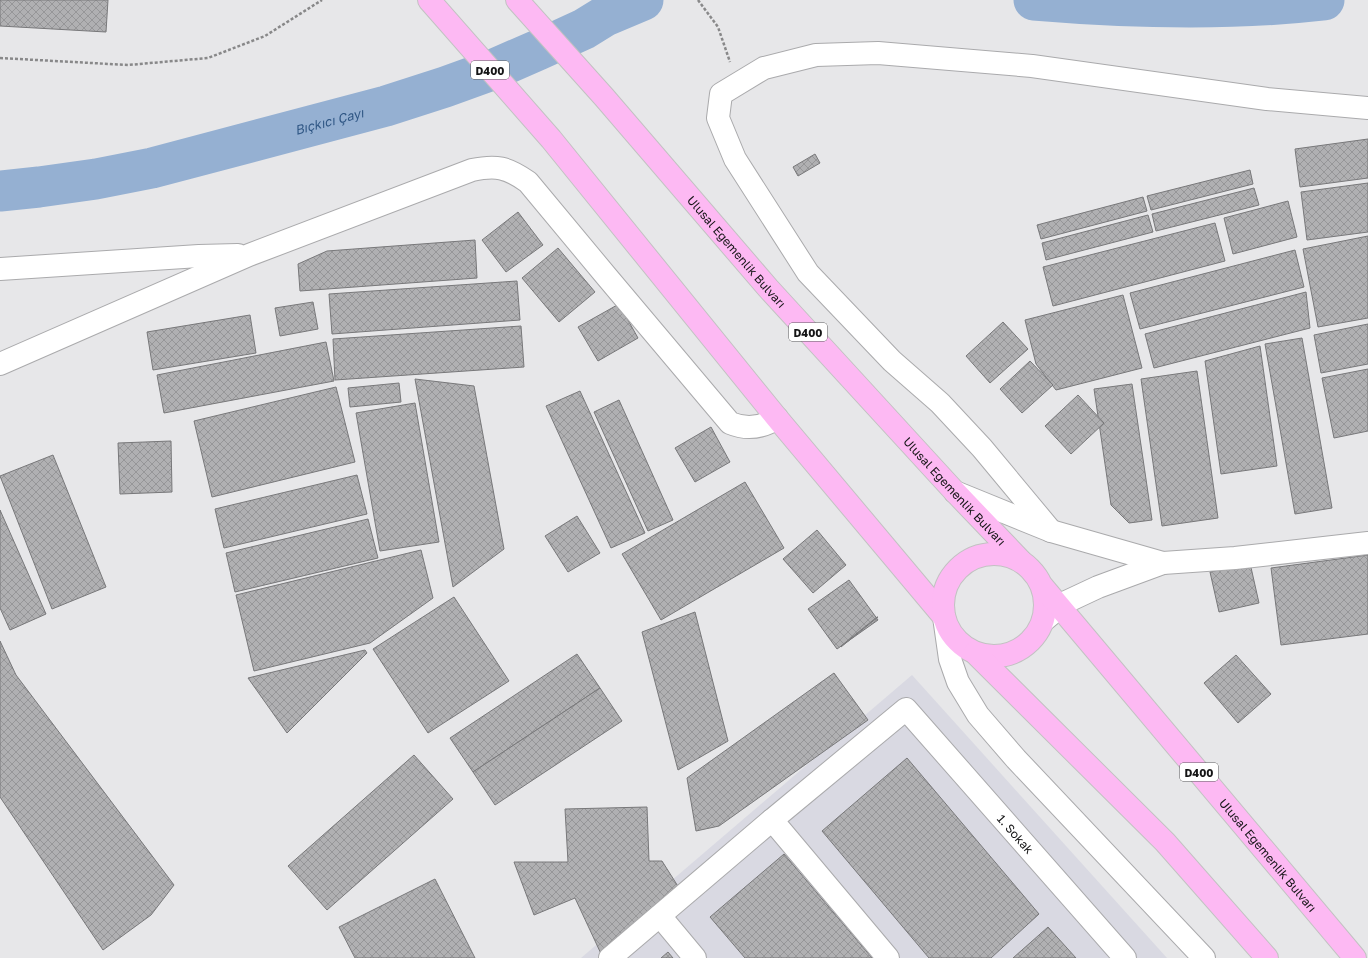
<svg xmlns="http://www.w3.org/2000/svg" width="1368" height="958" viewBox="0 0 1368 958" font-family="'Golos Text',sans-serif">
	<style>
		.built { fill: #d9d9e2 }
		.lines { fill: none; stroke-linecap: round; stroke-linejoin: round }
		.river { stroke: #95b0d2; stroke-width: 41 }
		.building { fill: url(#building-cross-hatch); stroke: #78787a }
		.minor-casing { stroke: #aaaaac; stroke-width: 24 }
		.highway-casing { stroke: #c2c2c2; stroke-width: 24 }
		.path { stroke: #888889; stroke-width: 2.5; stroke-dasharray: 3 2; stroke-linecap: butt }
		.minor { stroke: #fff; stroke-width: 22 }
		.highway { stroke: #fdb9f3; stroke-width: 22 }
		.labels { text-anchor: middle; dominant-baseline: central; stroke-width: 3; stroke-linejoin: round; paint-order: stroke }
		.shield { fill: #fff; stroke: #5b5b5c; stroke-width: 1 }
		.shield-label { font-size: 11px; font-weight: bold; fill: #151516 }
		.street-label { font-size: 12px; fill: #151516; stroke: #fff }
		.water-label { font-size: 13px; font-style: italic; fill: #305785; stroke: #fff }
	</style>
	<defs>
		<pattern id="building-cross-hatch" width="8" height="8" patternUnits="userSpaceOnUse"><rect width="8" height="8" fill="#b0b0b2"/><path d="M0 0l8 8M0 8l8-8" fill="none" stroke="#969698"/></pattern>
	</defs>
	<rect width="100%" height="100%" fill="#e7e7e9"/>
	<path class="built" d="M912,675l255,283h-586z"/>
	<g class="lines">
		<g class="river">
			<path d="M1034,0c96,8 194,11 290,0"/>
			<path id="s1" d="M0,191l39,-4 57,-8 56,-11 234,-62 59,-19 47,-17 46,-20 46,-21 21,-13 38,-16"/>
		</g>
	</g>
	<g class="building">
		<path d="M0,0h108l-2,32 -106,-6z"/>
		<path d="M1368,139v39l-68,9 -5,-38z"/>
		<path d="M815,154l5,9 -22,13 -5,-9z"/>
		<path d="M1250,170l3,14 -102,26 -4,-14z"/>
		<path d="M1368,183v49l-61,8 -6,-48z"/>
		<path d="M1254,188l5,17 -103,26 -4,-17z"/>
		<path d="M1143,197l4,14 -106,28 -4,-14z"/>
		<path d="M1288,201l9,36 -64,17 -9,-36z"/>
		<path d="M518,212l25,33 -37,27 -24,-32z"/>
		<path d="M1148,215l5,17 -107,28 -4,-17z"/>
		<path d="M1215,223l10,38 -172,45 -10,-39z"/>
		<path d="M1368,236v82l-50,9 -15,-78z"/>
		<path d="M475,240l2,38 -177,13 -2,-27 29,-13z"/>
		<path d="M558,248l37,44 -36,30 -37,-44z"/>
		<path d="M1295,250l9,37 -164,42 -10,-36z"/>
		<path d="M517,281l3,39 -188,14 -3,-40z"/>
		<path d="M1306,292l4,36 -156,40 -9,-34z"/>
		<path d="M1123,295l19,73 -86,22 -20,-26 -11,-44z"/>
		<path d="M313,302l5,27 -38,7 -5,-28z"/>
		<path d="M619,304l19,34 -40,23 -20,-34z"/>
		<path d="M250,315l6,38 -103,17 -6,-38z"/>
		<path d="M1003,322l25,27 -38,34 -24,-27z"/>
		<path d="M1368,324v40l-47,9 -7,-38z"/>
		<path d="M521,326l3,41 -189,13 -2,-41z"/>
		<path d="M1302,338l30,170 -37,6 -30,-170z"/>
		<path d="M326,342l8,39 -170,32 -7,-38z"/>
		<path d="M1260,346l17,120 -56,8 -16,-113z"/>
		<path d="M1030,361l23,24 -31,28 -22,-24z"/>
		<path d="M1368,369v62l-34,7 -12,-60z"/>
		<path d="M1197,371l21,147 -56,8 -21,-147z"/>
		<path d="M415,379l59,7 30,163 -51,38z"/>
		<path d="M399,383l2,19 -51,5 -2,-19z"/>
		<path d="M1132,384l20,136 -23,3 -18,-18 -17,-116z"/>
		<path d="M336,387l19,75 -143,35 -18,-76z"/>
		<path d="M580,391l65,142 -34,15 -65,-142z"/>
		<path d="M1078,395l26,28 -33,31 -26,-28z"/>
		<path d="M619,400l54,120 -25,11 -54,-119z"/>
		<path d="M415,403l24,139 -59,9 -24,-138z"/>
		<path d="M711,427l19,35 -35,20 -20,-34z"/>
		<path d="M171,441l1,51 -52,2 -2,-51z"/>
		<path d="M53,455l53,132 -54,22 -52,-133z"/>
		<path d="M357,475l10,39 -143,34 -9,-39z"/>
		<path d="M745,482l39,66 -123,72 -39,-66z"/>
		<path d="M0,510l46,104 -36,16 -10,-22z"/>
		<path d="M577,516l23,37 -32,19 -23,-36z"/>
		<path d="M368,519l10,39 -143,34 -9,-39z"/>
		<path d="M817,530l29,35 -33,28 -30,-34z"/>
		<path d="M421,550l12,48 -63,45 -116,28 -18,-76z"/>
		<path d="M1368,555v79l-87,11 -10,-77z"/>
		<path d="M1250,563l9,40 -40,9 -9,-40z"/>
		<path d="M849,580l29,40 -41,29 -29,-40z"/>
		<path d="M454,597l55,84 -81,52 -55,-84z"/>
		<path d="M695,612l33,129 -50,29 -36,-138z"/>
		<path d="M877,617h1l-37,30v-1z"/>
		<path d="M0,641l16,34 158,210 -23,30 -48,35 -103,-153z"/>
		<path d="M365,650l2,3 -80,80 -39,-55z"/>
		<path d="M577,654l23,34 -127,84 -23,-34z"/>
		<path d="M1236,655l35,39 -33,29 -34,-40z"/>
		<path d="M834,673l34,47 -149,106 -23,5 -9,-53z"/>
		<path d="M600,688l22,33 -127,84 -22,-33z"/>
		<path d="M414,755l39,44 -126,111 -39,-44z"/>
		<path d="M907,758l132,156 -48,44h-62l-107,-127z"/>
		<path d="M647,807l2,54h13l19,30 -78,67 -28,-60 -41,17 -20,-53h54l-3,-53z"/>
		<path d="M784,854l88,104h-127l-35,-41z"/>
		<path d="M435,879l40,79h-120l-16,-31z"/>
		<path d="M1048,927l28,31h-63z"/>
		<path d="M668,952l5,6h-12z"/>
	</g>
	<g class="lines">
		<defs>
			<g id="minor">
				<path d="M0,269l199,-13 39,-1"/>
				<path d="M0,364l249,-109 223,-85c24,-5 35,-3 56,12l79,95 123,146c17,7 32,5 47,-5"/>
				<path d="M955,492l96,39 112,32"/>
				<path d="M1051,531l-69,-83 -42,-45 -48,-42 -84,-88 -73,-114 -17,-41 3,-24 43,-26 52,-13 62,-2 154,13 235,33 101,9"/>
				<path d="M944,617l6,42 8,23 20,33 38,44 188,199"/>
				<path d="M1043,621l23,-19 32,-15 65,-24 72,-5 133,-15"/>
				<path d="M772,820l116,138"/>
				<path d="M660,916l35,42"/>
				<path id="s2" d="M610,958l162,-138 134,-111 219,249"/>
			</g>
			<g id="highway">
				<path d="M429,0l122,139 226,279 167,199"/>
				<path id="s3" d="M517,0l87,97 164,191 187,204 65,68"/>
				<circle cx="994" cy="605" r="51"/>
				<path id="s4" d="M1043,587l312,371"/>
				<path d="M975,653l190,189 102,116"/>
			</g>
		</defs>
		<use href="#minor" class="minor-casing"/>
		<use href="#highway" class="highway-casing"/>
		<g class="path">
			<path d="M698,0l20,27 12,35"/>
			<path d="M0,58l128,7 80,-7 57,-22 57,-36"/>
		</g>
		<use href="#minor" class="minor"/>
		<use href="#highway" class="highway"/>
	</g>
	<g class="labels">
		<g class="shield">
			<rect x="471" y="61" width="38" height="18" rx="3"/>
			<rect x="789" y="323" width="38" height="18" rx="3"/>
			<rect x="1180" y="763" width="38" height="18" rx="3"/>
		</g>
		<g class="shield-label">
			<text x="490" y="70">D400</text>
			<text x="808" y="332">D400</text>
			<text x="1199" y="772">D400</text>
		</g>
		<g class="street-label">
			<text stroke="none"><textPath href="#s3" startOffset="334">Ulusal Egemenlik Bulvarı</textPath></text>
			<text stroke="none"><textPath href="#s3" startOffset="658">Ulusal Egemenlik Bulvarı</textPath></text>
			<text stroke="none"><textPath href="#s2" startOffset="553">1. Sokak</textPath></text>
			<text stroke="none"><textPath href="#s4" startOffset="350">Ulusal Egemenlik Bulvarı</textPath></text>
		</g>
		<g class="water-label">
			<text stroke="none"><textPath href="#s1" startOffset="337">Bıçkıcı Çayı</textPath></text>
		</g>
	</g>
</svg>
